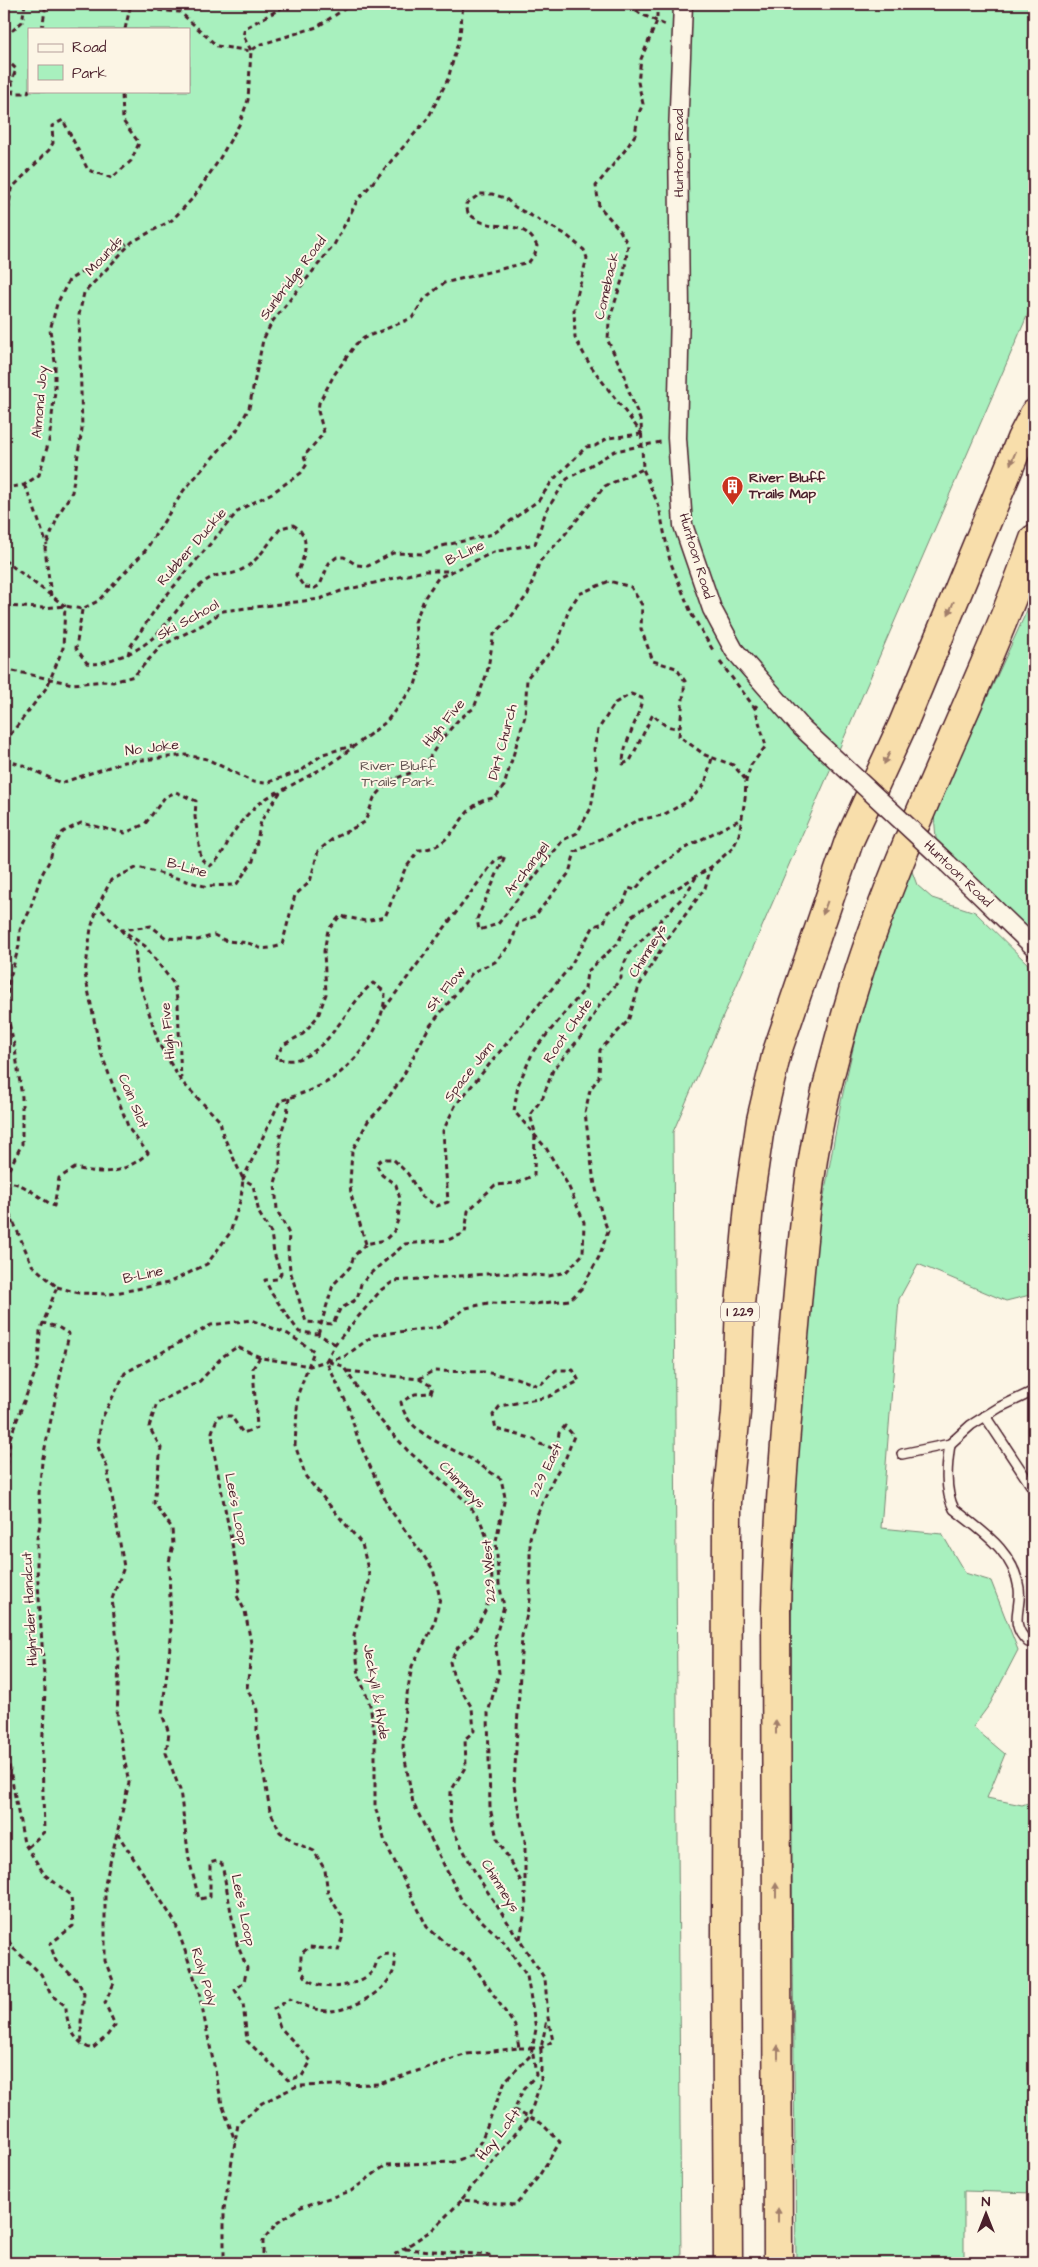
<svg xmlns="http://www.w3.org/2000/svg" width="1038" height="2267" viewBox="0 0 1038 2267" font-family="'Architects Daughter',sans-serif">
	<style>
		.green { fill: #a8f0be; stroke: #798874; fill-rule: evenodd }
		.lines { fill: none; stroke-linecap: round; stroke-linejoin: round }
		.service-casing { stroke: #4a1f2b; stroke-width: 12 }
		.minor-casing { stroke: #4a1f2b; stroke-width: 21 }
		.motorway-casing { stroke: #4a1f2b; stroke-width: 31 }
		.path { stroke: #4a1f2b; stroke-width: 3; stroke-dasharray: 5 4; stroke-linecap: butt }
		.service { stroke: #fcf5e5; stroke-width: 9 }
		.minor { stroke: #fcf5e5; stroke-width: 18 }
		.motorway { stroke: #f8deab; stroke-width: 28 }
		.minor-bridge-casing { stroke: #4a1f2b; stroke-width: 21; stroke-linecap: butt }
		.minor-bridge { stroke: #fcf5e5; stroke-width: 18 }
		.oneway { fill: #a17e6b }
		.labels { text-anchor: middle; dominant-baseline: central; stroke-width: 4; stroke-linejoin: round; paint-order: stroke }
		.shield { fill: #fcf5e5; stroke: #7f5f63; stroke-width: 1 }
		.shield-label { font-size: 12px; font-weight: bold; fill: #4a1f2b }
		.street-label { font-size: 14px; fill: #4a1f2b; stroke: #fcf5e5 }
		.poi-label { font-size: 14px; font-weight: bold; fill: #4a1f2b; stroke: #fcf5e5; text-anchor: start }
		.park-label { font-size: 14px; fill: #625350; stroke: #fcf5e5 }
	</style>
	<rect width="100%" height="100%" fill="#fcf5e5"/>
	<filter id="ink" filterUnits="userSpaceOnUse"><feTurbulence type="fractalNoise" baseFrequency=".02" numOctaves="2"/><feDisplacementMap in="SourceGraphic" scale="10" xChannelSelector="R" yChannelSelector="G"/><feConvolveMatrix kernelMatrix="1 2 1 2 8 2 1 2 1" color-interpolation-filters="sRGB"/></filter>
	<g filter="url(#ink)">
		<g class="green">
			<path d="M4,4h1030v296l-361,832 8,1131h-677zM29,29h160v62h-160z"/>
			<path d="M1034,595v338l-98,-94 -2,-25z"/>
			<path d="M910,866l7,19 15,13 43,14 59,58v324l-28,7 -88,-37 -19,35 -18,229 61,6 23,39 26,8 27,69 -28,54 -17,23 32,27 -18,44 35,7 12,-4v392l-70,-2v72h-168l-5,-507 1,-268 17,-209 32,-177 26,-116z"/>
		</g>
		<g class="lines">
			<defs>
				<g id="service">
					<path d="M985,1416l49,74"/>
					<path d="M950,1444c-3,20 -6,46 4,65 27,22 59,41 65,79 3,21 -11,35 9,54h6"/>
					<path d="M902,1454l48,-10 21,-19 29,-18 34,-16"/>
				</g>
				<g id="minor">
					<path d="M683,4l-5,130 2,176 -3,128 6,87 29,84 22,41 67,77"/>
					<path d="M948,864l86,83"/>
				</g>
				<g id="motorway">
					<path d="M728,2263l-2,-326 1,-435 9,-90 4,-107 10,-111 11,-74 16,-68 72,-211 54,-117 118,-285 13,-25"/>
					<path d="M778,2263l-2,-654c2,-84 9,-167 16,-251 8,-83 13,-167 30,-249 8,-36 18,-73 28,-108 47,-159 129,-305 184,-462"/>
				</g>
			</defs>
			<use href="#service" class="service-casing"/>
			<use href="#minor" class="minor-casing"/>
			<use href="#motorway" class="motorway-casing"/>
			<g class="path">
				<path d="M5,4l3,21 5,5 9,-8 3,-18"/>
				<path d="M132,4l22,6 26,2 37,34 34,5"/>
				<path d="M630,4l9,9 26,12"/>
				<path d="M657,4v17l-16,38 -3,23 5,22 -5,11 -3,20 -9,14 -30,37 3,20 20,23 9,16 -4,29 -15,47 -1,20 17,35 1,8 15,38 2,47 16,38 11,54 22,54 22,37"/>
				<path d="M42,29l4,-25"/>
				<path d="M125,29l6,-25"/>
				<path d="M251,50l-8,-14 2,-8 44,-24"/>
				<path d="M4,65l6,-2 6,6 -4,12 1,12h15l1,-4"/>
				<path d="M4,246l7,-57 38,-39 4,-7 -1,-17 11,-6 25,50 24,8 19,-17 8,-18 -16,-22 -1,-30"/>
				<path d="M24,485l7,14 16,46"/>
				<path d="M4,488l20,-3 15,-10 10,-34 6,-50v-29l-5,-32 7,-26 12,-24 58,-36"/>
				<path d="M4,560l61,46 -2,42 -16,39 -43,56"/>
				<path d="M51,596l-6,-48 14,-34 13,-22 10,-63 -3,-114 5,-22 48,-51 40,-22 21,-22 24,-35 22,-38 9,-25 3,-49 8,-6 58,-18 35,-23"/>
				<path d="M4,606l39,2 22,-2 17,3 16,-8 47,-50 39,-61 53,-60 12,-22 14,-68 9,-18 62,-77 23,-44 71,-83 20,-39 12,-44 3,-31"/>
				<path d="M82,610l-6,38 11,15c12,2 17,-1 29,-5 46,-13 54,-48 87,-75 16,-13 22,-5 36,-12 20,-9 28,-27 42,-43l12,-3c20,11 11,34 3,50l8,12 11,1 5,-3 9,-22 8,-6h7l13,8 11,1 25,-13 30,1 19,-8 51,-12 46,-34 14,-20 33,-33 9,-1 13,-8 33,-4"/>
				<path d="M128,655l2,-8 29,-43 80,-94 33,-17 29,-20 6,-9 -3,-8 20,-23 -6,-22 1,-8 15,-28 22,-31 8,-6 48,-20 13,-20 19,-15 85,-21 6,-8 2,-8c-11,-24 -31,-17 -52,-23 -6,-1 -12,-6 -17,-10l-2,-9 14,-10h12l13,4 10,9 50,27 19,16 3,8 -13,49 1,31 15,27 52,69"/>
				<path d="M720,662l35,46"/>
				<path d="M4,669l69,15 31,-3 9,1 21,-6 27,-30 43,-22 19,-13 97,-12 21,-8 83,-20h26"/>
				<path d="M4,760l18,5 39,18 63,-21 62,-7 21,4 46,23 13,1 35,-12 22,-17 29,-8"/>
				<path d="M384,1009l112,-150 9,-3 -28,63 2,11 19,-6 65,-84 14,-7 14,-25 6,-37 -3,-22 4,-19 17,-27 16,-9 11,4c-3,23 -19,43 -19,66l7,-3 23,-47c9,10 14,15 27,13"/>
				<path d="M181,1081l-3,-77 -4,-20 -29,-38 -23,-16 29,-4 15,12 32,2 16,-5c14,7 11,6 26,7 21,1 13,12 42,3l13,-50 15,-13 8,-31 16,-13 31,-16 9,-24 17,-18 22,-8 15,-12 12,-19 19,-22 15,-11 13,-35 7,-39 14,-13 20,-27 12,-33 21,-22 44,-53 38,-17"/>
				<path d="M289,1098l-2,17 -7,21v30l-5,17 2,27 12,24 -1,15 2,21 16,52 27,2 7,-15 17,-10 4,-15 11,-12 33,-28 43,-4 17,-7 3,-22 27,-26 22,-2 17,-8 1,-43 -5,-17 13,-18 10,-27 30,-36 16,-28 22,-28v-7l8,-18 57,-59 10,-17"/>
				<path d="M5,1177l17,-33v-47l-7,-48 -9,-39 3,-29 10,-35 1,-16 9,-18 12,-36 9,-16 3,-13 10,-15 18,-9 44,10 20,-9 20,-27 11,-5 20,9 -1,16 6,42 9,7c11,-8 14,-16 20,-28 12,-20 29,-38 50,-47"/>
				<path d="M4,1183c16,-4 35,15 50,23l5,-28 16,-10c30,7 48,6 73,-15l-19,-24 -29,-79 -15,-76 6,-46 7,-22"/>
				<path d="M4,1230l9,-9"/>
				<path d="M366,1244l-15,-49 -1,-12 2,-32 16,-30 13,-13 21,-30 27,-51 44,-55 22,-10 16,-18 7,-21 17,-7 34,-43 6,-21 63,-32 25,-5 27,-15 15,-16 7,-26"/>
				<path d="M57,1287l22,6 31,1 58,-11 39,-19 23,-31 11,-35 2,-19 -20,-44 -3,-14 -39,-40 -22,-37 -22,-69 -2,-30 -37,-39 13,-26 27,-13 66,19 32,-1 17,-24 8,-40 20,-30 51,-28 54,-41 29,-37 5,-16 -5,-47 10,-25 13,-19 56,-26 41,-8 11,-33 21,-32 48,-28 46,-9"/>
				<path d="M318,1334l15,-49 17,-18 4,-11 12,-12 19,-4 9,-9 4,-11 2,-21 -4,-14 -14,-10 -6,-11 6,-5h11l15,15 13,22 16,10 11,-4 -5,-71 12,-25 114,-138 25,-42 10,-3 4,-11 16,-10 5,-14 6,2c23,-31 71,-53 106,-71"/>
				<path d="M335,1344l-17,-10 -19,-2 -27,-38 -7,-14 13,-1 3,-6 -7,-20 -3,-20 -12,-20 -6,-28 -10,-6 37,-78c18,-6 40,-13 56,-25 24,-19 49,-52 49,-84l-12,-9c-26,21 -44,71 -79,77 -6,1 -14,-1 -19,-1l8,-14 20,-11 15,-18 8,-22 -2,-43 4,-21 12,-14 25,5 20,-4 20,-48 14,-19c41,-2 38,-49 76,-52l9,-12 21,-70 2,-38 31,-35 11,-34 10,-15 30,-13 22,6 11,18 -1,24 12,32 23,7 9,13 -6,55 26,19 28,10 13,15"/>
				<path d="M260,1357l-7,11 4,60 -14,5 -12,-17h-13l-6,16 2,21 26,131 -3,12 8,15 7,37 -5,40 10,22v23l13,78 10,21 16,11 18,8 11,19 3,24 15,24 -1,20 -4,12 -29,-3 -8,7c0,7 -1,16 4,22 13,18 53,11 67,-4 3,-3 4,-9 6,-14l8,-4 8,1c9,29 -41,57 -67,56 -13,-1 -25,-6 -37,-12l-16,10 6,18 31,34 -9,15 -14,4 -41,-39 -4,-38 -8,-13 9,-8 3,-14 -10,-24 -15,-80 -5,-3 -7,2v34l-11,2 -10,-40 -9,-69 -14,-37 3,-20 -7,-19 9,-76 -2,-76 4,-17 -1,-17 -18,-25 7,-55 -12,-21 8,-24 43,-22 22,-24 15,-10 23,10 2,1 48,8 16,-5"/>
				<path d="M347,1371l72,8 14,8 -2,6 -16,1 -14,8c6,32 45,43 70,57 10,6 20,14 30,20l4,18 -9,44 3,43 5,22 -9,33 4,34 -11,40 2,95 7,30 26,47"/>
				<path d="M419,1379l14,-8 51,1 32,6 23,8 17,-16h17l6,11 -31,16 -48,9 -7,9 3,14 38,10 6,5 12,4 5,-4 2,-11 6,-7 9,10 -8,21 -13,22 -16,36 -7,23v62l-8,36 -8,150 11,55v54"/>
				<path d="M4,1501l6,-63 28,-73 2,-34 17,-44 -25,-22 -22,-51 -4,-32"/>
				<path d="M4,1739l20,104 21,32 26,20 2,31 -23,18 6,17 22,20 6,13 -3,28 1,24"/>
				<path d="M117,1833l58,89 23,66 24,116 13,37"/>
				<path d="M28,1847l16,-15 -2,-78 3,-64 -8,-123v-29l4,-18 -2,-27 3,-31 27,-128 -11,-7 -15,-4"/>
				<path d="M4,1933l9,15 28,26 10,21 15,11c0,18 8,37 26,43l14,-12 9,-12 -10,-22 9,-20 -9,-22v-77l24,-101 -12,-62 2,-64 -7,-58 12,-32 -17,-100 -9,-20 3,-27 24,-47 86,-48 40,-5 37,14 26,17 -16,43 -3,51 11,32 56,67 8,34 -16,57 5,41 11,29 5,31v70l10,36 42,85 18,16 24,16 46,67 4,22 -52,6 -88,30 -82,2 -35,17 -24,21 -14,85v46l4,8"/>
				<path d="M520,1939l6,-33 -1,-12"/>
				<path d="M519,2048h13"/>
				<path d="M462,2199l67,-82 12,-35v-34l6,-28"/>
				<path d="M405,2249l84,6 3,8"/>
				<path d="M263,2263v-23l14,-17 24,-16 50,-16 35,-26 67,-3 19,-7 9,-14 24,-60 26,-26 5,-26 -9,-53 -23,-34 -41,-39 -50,-100 -10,-55 2,-42 7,-40 22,-41 6,-27 -7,-29 -44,-61 -30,-66 -11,-36 -22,-45 9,-17 46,-54 13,-9 106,-8 49,3 17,-4 17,-18 1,-32 -16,-37 -22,-37 -32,-37 4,-26 16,-35 51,-61 2,-17 30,-28 15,-28 79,-49 22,-19 6,-13 6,-36 1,-18 5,-16 15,-19 -11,-38 4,-6"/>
				<path d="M396,2263l-2,-8 38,-25 30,-30 53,5 24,-29 21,-34 -19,-19 -27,-13 9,-20 13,-15 -4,-27h9l12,-7 -5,-23 -3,-39 -69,-105 -22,-42 -4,-12 1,-29 15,-25 -1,-27 9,-8 -2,-23 -18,-30 -4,-16 8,-15 15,-13 13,-25 6,-22 -1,-39 -11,-28 -14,-19 -58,-50 -34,-38 -31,-47 -17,-5 18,-4 30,-22 65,-8 27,-19 22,-5 46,1 36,-4 12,-12 17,-31 9,-26 -7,-19 -8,-37 -8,-62 5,-23 9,-13 1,-27 28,-29 11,-35 27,-45 39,-53 6,-21"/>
			</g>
			<use href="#service" class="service"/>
			<use href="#minor" class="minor"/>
			<use href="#motorway" class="motorway"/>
			<defs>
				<path id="minor-bridge" d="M801,727l147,137"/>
			</defs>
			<use href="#minor-bridge" class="minor-bridge-casing"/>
			<use href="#minor-bridge" class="minor-bridge"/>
		</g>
		<defs><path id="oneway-solid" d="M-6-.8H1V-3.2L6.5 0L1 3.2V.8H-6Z" transform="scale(1.25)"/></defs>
		<g class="oneway">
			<use href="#oneway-solid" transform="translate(1013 458) rotate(113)"/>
			<use href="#oneway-solid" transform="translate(951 608) rotate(113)"/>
			<use href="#oneway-solid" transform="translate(887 758) rotate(115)"/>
			<use href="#oneway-solid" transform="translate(825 908) rotate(110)"/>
			<use href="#oneway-solid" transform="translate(776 1727) rotate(-90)"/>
			<use href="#oneway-solid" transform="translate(776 1890) rotate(-90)"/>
			<use href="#oneway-solid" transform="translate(778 2052) rotate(-90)"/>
			<use href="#oneway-solid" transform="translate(778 2215) rotate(-90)"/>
		</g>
	</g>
	<defs>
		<symbol id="building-pin" viewBox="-11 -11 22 30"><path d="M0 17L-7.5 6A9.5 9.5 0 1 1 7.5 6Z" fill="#c8321e" stroke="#fcf5e5"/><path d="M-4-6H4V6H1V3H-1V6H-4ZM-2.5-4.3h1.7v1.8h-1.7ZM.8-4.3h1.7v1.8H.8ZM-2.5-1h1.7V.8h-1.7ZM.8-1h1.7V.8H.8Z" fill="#fff"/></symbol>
	</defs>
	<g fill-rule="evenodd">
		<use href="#building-pin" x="720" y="474" width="25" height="34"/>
	</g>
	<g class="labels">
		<rect class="shield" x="721" y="1302.5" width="38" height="19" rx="4"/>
		<g class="shield-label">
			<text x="740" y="1312">I 229</text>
		</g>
		<g class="street-label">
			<text transform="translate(679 153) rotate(-90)">Huntoon Road</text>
			<text transform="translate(104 256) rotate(-47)">Mounds</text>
			<text transform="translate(293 278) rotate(-53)">Sunbridge Road</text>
			<text transform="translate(607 286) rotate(-77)">Comeback</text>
			<text transform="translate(40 402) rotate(-85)">Almond Joy</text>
			<text transform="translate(192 547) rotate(-49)">Rubber Duckie</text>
			<text transform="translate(465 553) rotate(-25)">B-Line</text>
			<text transform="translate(696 556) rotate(73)">Huntoon Road</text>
			<text transform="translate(188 620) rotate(-29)">Ski School</text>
			<text transform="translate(444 723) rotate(-50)">High Five</text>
			<text transform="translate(503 742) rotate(-75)">Dirt Church</text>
			<text transform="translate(152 748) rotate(-7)">No Joke</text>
			<text transform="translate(187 868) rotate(15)">B-Line</text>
			<text transform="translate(527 869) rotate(-52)">Archangel</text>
			<text transform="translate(958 874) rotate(44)">Huntoon Road</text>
			<text transform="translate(648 951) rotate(-58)">Chimneys</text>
			<text transform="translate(446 989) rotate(-50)">St. Flow</text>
			<text transform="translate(168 1031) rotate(-95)">High Five</text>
			<text transform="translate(568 1031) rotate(-55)">Root Chute</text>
			<text transform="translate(469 1072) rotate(-52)">Space Jam</text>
			<text transform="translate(133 1101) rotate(67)">Coin Slot</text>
			<text transform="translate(143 1275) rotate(-12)">B-Line</text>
			<text transform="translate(546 1470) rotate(-64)">229 East</text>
			<text transform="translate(462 1485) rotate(46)">Chimneys</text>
			<text transform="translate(236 1509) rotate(79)">Lee's Loop</text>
			<text transform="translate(489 1571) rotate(-94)">229 West</text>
			<text transform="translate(30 1609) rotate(-93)">Highrider Handcut</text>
			<text transform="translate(376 1692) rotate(80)">Jeckyll &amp; Hyde</text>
			<text transform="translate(500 1886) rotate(58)">Chimneys</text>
			<text transform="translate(243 1910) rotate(78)">Lee's Loop</text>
			<text transform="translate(204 1977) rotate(73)">Roly Poly</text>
			<text transform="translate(499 2135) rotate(-52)">Hay Loft</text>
		</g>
		<g class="poi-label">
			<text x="749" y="478">River Bluff<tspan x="749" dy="16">Trails Map</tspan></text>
		</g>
		<g class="park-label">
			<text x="398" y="766">River Bluff<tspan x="398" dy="16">Trails Park</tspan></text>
		</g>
	</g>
	<rect width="1038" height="2267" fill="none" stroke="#fcf5e5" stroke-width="20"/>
	<rect x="10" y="10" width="1018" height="2247" fill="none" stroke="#4a1f2b" stroke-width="2" filter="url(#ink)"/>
	<rect x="28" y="28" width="162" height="65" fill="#fcf5e5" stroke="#b59f9b"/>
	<rect x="38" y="44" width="25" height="8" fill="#fcf5e5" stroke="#b59f9b"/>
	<text x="72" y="52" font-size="15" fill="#4a1f2b">Road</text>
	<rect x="38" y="65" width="25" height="15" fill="#a8f0be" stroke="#b59f9b"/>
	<text x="72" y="78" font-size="15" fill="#4a1f2b">Park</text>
	<g transform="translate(986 2214)" stroke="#fcf5e5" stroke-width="4" paint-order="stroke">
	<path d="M0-4L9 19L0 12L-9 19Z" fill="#4a1f2b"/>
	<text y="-8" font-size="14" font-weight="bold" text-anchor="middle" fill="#4a1f2b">N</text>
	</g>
</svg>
